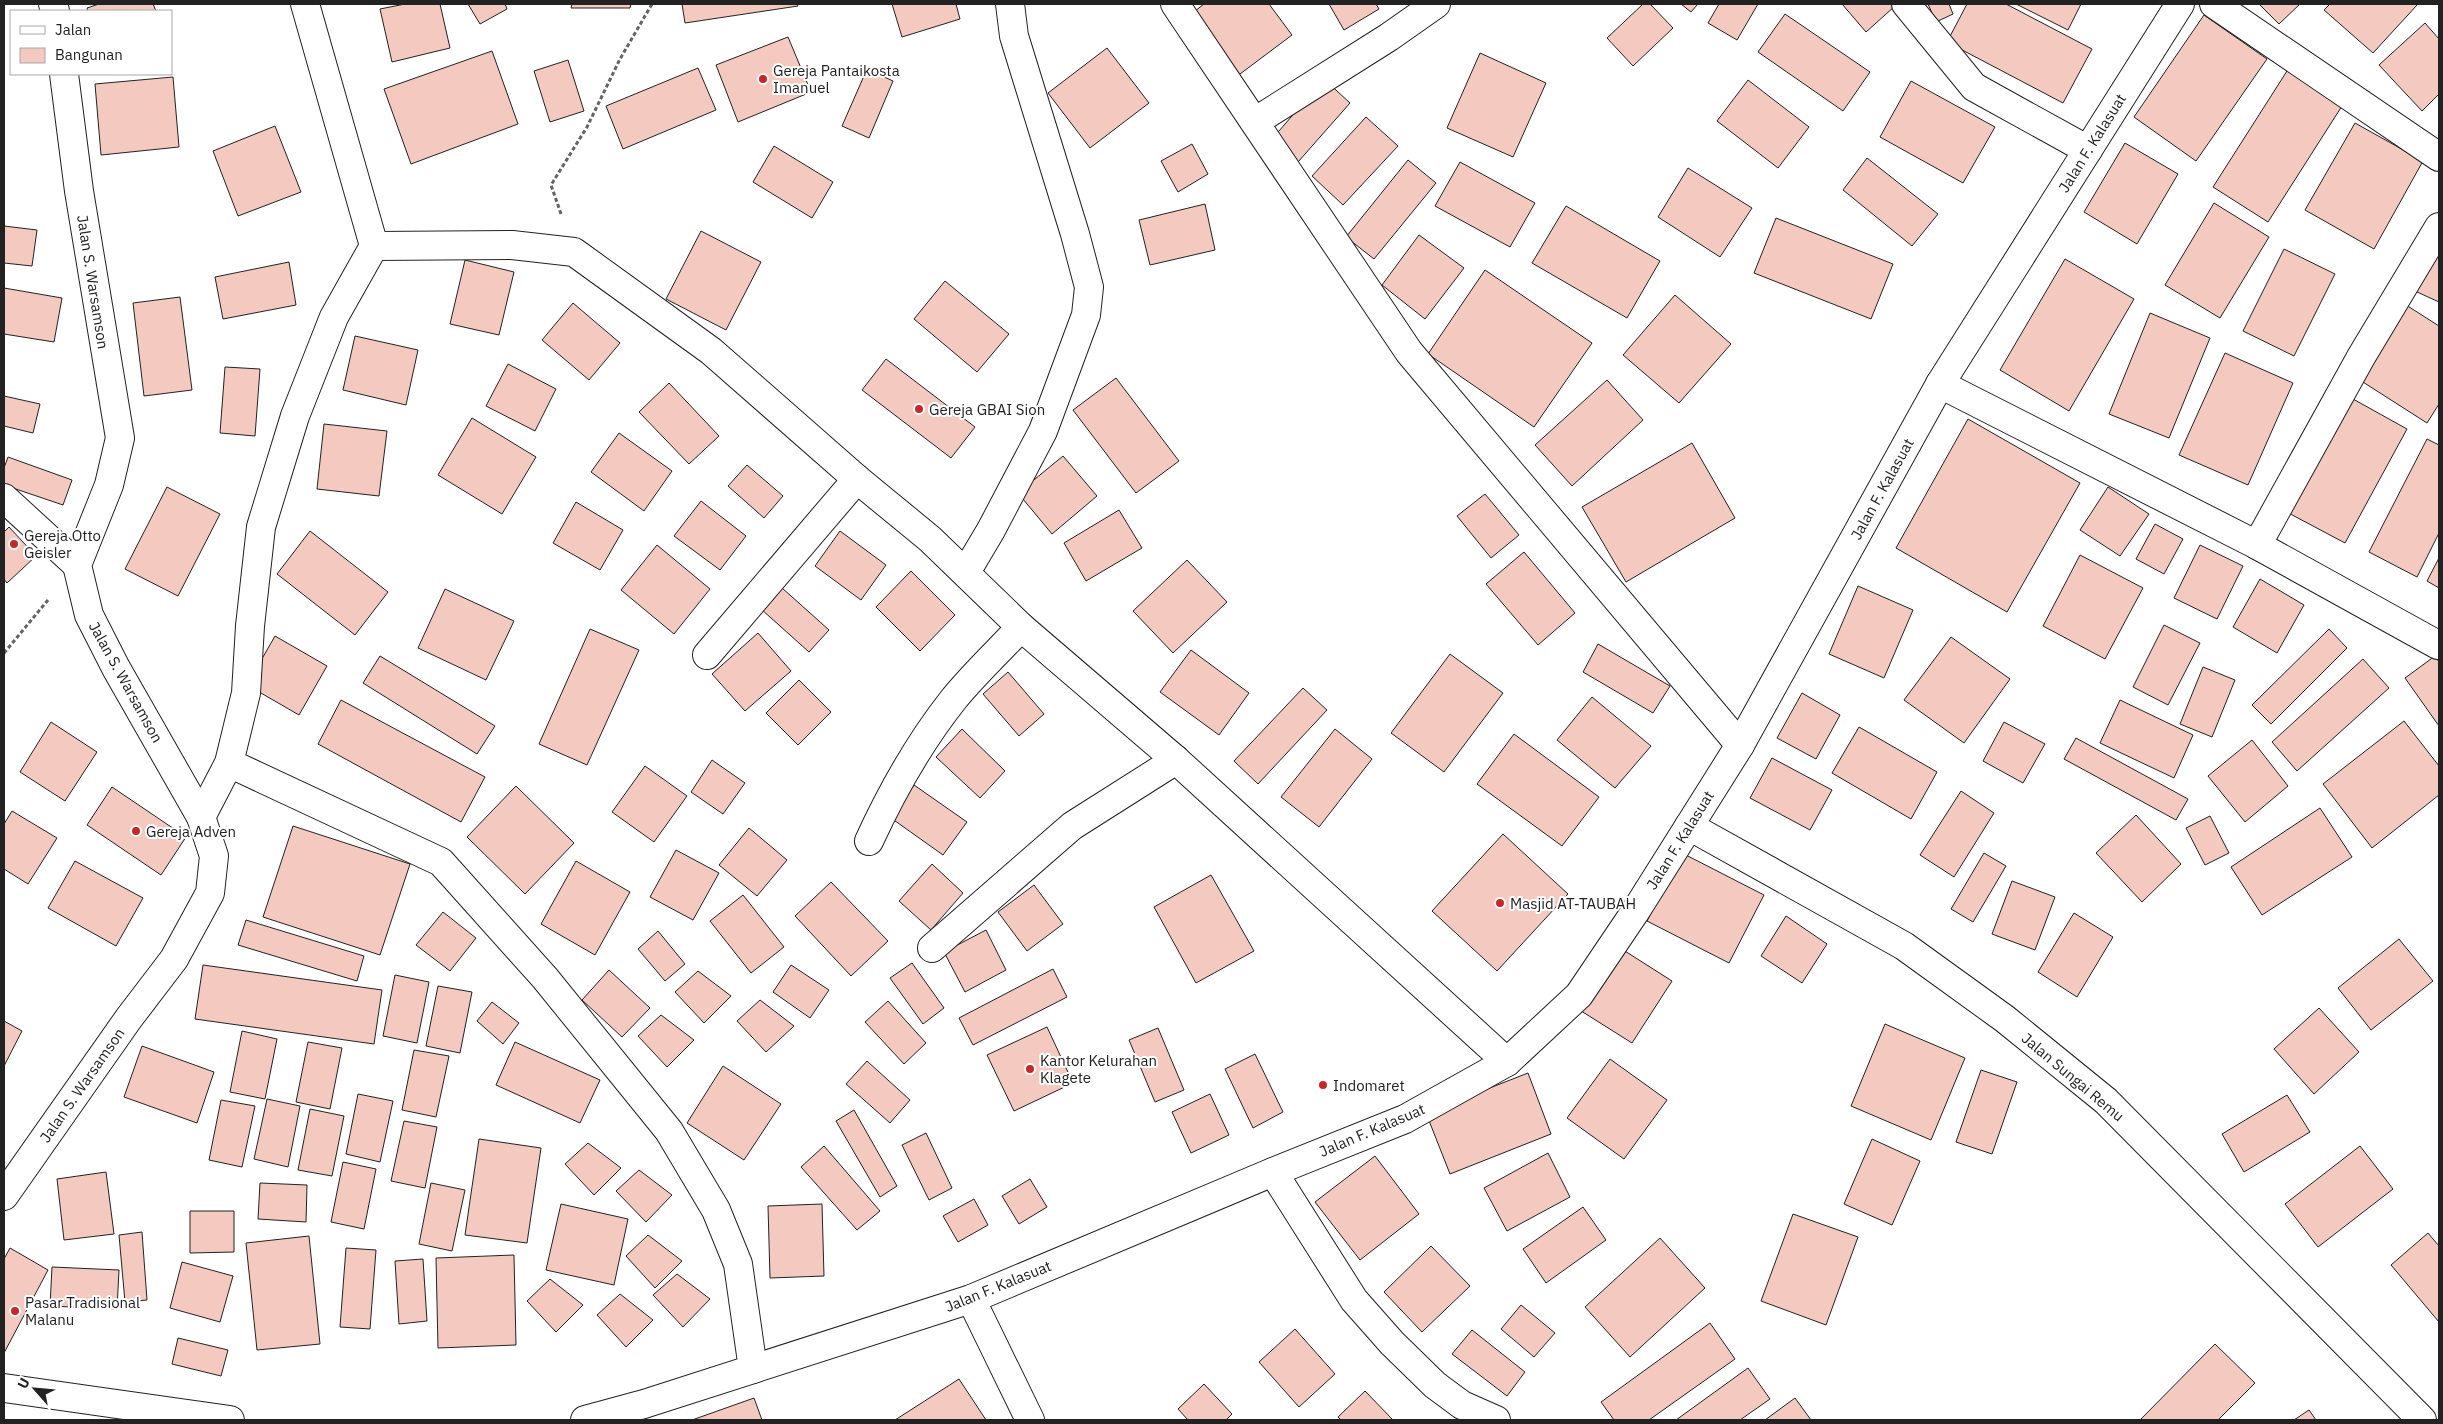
<svg xmlns="http://www.w3.org/2000/svg" width="2443" height="1424" viewBox="0 0 2443 1424" font-family="'IBM Plex Sans',sans-serif">
	<style>
		.building { fill: #f3c9c0; stroke: #222 }
		.lines { fill: none; stroke-linecap: round; stroke-linejoin: round }
		.minor-casing { stroke: #222; stroke-width: 30 }
		.tertiary-casing { stroke: #222; stroke-width: 30 }
		.path { stroke: #646464; stroke-width: 3; stroke-dasharray: 4 2.5; stroke-linecap: butt }
		.minor { stroke: #fff; stroke-width: 28 }
		.tertiary { stroke: #fff; stroke-width: 28 }
		.poi-dot { fill: #c62828; stroke: #fff; stroke-width: 2 }
		.labels { text-anchor: middle; dominant-baseline: central; stroke-width: 4; stroke-linejoin: round; paint-order: stroke }
		.poi-label { font-size: 15px; fill: #222; stroke: #fff; text-anchor: start }
		.street-label { font-size: 15px; fill: #222; stroke: #fff }
	</style>
	<rect width="100%" height="100%" fill="#fff"/>
	<g class="building">
		<path d="M99,4h54l3,7h-68l-1,-3z"/>
		<path d="M405,4h35l10,44 -58,14 -12,-53z"/>
		<path d="M468,4h37l2,5 -27,15z"/>
		<path d="M572,4h59l-1,4h-59z"/>
		<path d="M682,4h115l1,2 -113,17z"/>
		<path d="M892,4h64l4,15 -58,18z"/>
		<path d="M1204,4h65l23,31 -56,42 -46,-62z"/>
		<path d="M1329,4h47l3,5 -35,21z"/>
		<path d="M1643,4h7l23,24 -40,38 -26,-28z"/>
		<path d="M1681,4h17l-7,8z"/>
		<path d="M1719,4h39l-21,36 -29,-17z"/>
		<path d="M1842,4h51l2,2 -29,26z"/>
		<path d="M1928,4h21l4,10 -17,8z"/>
		<path d="M1967,4h39l86,45 -29,54 -116,-61z"/>
		<path d="M2016,4h65l-13,26z"/>
		<path d="M2259,4h41l-21,20z"/>
		<path d="M2330,4h88l-45,49 -49,-43z"/>
		<path d="M1785,14l85,58 -27,39 -85,-59z"/>
		<path d="M2204,15l63,44 -71,102 -62,-44z"/>
		<path d="M2425,23l14,16v55l-17,17 -43,-46z"/>
		<path d="M788,37l23,55 -73,30 -22,-57z"/>
		<path d="M1107,48l42,55 -59,45 -42,-55z"/>
		<path d="M492,51l26,73 -107,40 -27,-75z"/>
		<path d="M1480,53l66,30 -33,74 -66,-29z"/>
		<path d="M568,60l16,51 -34,11 -16,-51z"/>
		<path d="M698,68l18,42 -93,39 -17,-43z"/>
		<path d="M867,69l26,12 -24,57 -27,-12z"/>
		<path d="M2287,71l55,35 -74,116 -55,-35z"/>
		<path d="M173,77l6,70 -78,8 -6,-71z"/>
		<path d="M1324,79l26,24 -52,59 -26,-23z"/>
		<path d="M1748,80l61,47 -31,41 -61,-47z"/>
		<path d="M1911,81l84,46 -32,56 -83,-46z"/>
		<path d="M1366,117l32,29 -55,59 -31,-29z"/>
		<path d="M2355,123l68,38 -49,88 -69,-39z"/>
		<path d="M275,126l26,66 -63,24 -25,-65z"/>
		<path d="M2125,143l53,31 -41,70 -53,-32z"/>
		<path d="M1192,144l16,30 -30,18 -17,-31z"/>
		<path d="M774,146l59,36 -21,36 -59,-36z"/>
		<path d="M1867,158l71,56 -26,32 -69,-56z"/>
		<path d="M1408,160l28,23 -62,76 -28,-22z"/>
		<path d="M1460,162l75,41 -25,44 -75,-41z"/>
		<path d="M1688,168l64,40 -32,49 -62,-40z"/>
		<path d="M2214,203l55,34 -49,81 -55,-33z"/>
		<path d="M1205,204l10,46 -65,15 -11,-45z"/>
		<path d="M1566,206l94,55 -33,57 -95,-55z"/>
		<path d="M1776,218l117,46 -22,55 -117,-46z"/>
		<path d="M4,226l33,4 -5,36 -28,-3z"/>
		<path d="M701,231l60,31 -35,68 -60,-31z"/>
		<path d="M1419,235l45,33 -39,51 -43,-34z"/>
		<path d="M2439,239v63l-24,-11z"/>
		<path d="M2284,249l51,25 -41,82 -51,-25z"/>
		<path d="M2065,259l69,40 -65,112 -69,-41z"/>
		<path d="M465,260l49,12 -15,63 -49,-11z"/>
		<path d="M289,262l7,43 -73,14 -8,-42z"/>
		<path d="M1485,270l107,73 -58,84 -106,-73z"/>
		<path d="M945,281l64,53 -32,38 -63,-53z"/>
		<path d="M4,288l58,10 -8,44 -50,-8z"/>
		<path d="M1675,295l56,49 -52,59 -56,-48z"/>
		<path d="M180,297l12,93 -48,6 -11,-93z"/>
		<path d="M573,303l47,40 -31,37 -47,-40z"/>
		<path d="M2403,303l36,23v78l-12,19 -72,-46z"/>
		<path d="M2150,313l60,25 -41,100 -60,-24z"/>
		<path d="M355,336l63,14 -12,55 -63,-15z"/>
		<path d="M2225,353l68,30 -45,102 -69,-30z"/>
		<path d="M886,359l89,68 -24,31 -89,-68z"/>
		<path d="M508,364l48,25 -21,42 -49,-25z"/>
		<path d="M225,367l35,2 -5,67 -35,-3z"/>
		<path d="M1116,378l63,83 -43,32 -63,-83z"/>
		<path d="M1607,380l36,40 -71,66 -37,-41z"/>
		<path d="M669,383l50,53 -30,28 -50,-52z"/>
		<path d="M2344,394l63,35 -62,114 -64,-34z"/>
		<path d="M4,396l36,8 -7,29 -29,-7z"/>
		<path d="M472,418l64,39 -34,57 -64,-39z"/>
		<path d="M1968,419l112,64 -73,129 -111,-64z"/>
		<path d="M324,424l63,7 -8,65 -62,-7z"/>
		<path d="M619,433l53,38 -28,40 -53,-39z"/>
		<path d="M2427,439l12,6v88l-22,44 -48,-25z"/>
		<path d="M1692,443l43,75 -109,64 -44,-75z"/>
		<path d="M1063,456l34,40 -45,38 -34,-41z"/>
		<path d="M8,457l64,23 -9,25 -59,-20v-17z"/>
		<path d="M747,465l36,31 -19,22 -36,-32z"/>
		<path d="M167,487l53,27 -42,82 -53,-27z"/>
		<path d="M2108,487l41,27 -29,42 -40,-26z"/>
		<path d="M1485,494l34,41 -28,23 -34,-42z"/>
		<path d="M701,501l45,35 -26,34 -46,-34z"/>
		<path d="M576,502l47,28 -23,40 -47,-27z"/>
		<path d="M1119,510l23,38 -56,33 -22,-38z"/>
		<path d="M2155,524l28,15 -19,35 -28,-15z"/>
		<path d="M9,527l27,29 -29,27 -3,-4v-47z"/>
		<path d="M310,531l78,61 -33,43 -78,-61z"/>
		<path d="M840,531l46,34 -25,35 -46,-34z"/>
		<path d="M657,545l53,44 -36,45 -53,-44z"/>
		<path d="M2200,545l43,21 -26,53 -43,-21z"/>
		<path d="M1524,552l51,61 -37,32 -52,-61z"/>
		<path d="M2080,555l63,33 -38,71 -62,-33z"/>
		<path d="M2439,558v30l-12,-7z"/>
		<path d="M1187,560l40,42 -54,51 -40,-42z"/>
		<path d="M911,571l44,44 -35,36 -44,-44z"/>
		<path d="M2260,579l44,26 -27,48 -44,-26z"/>
		<path d="M1858,586l55,24 -29,68 -55,-24z"/>
		<path d="M781,587l48,43 -20,22 -48,-43z"/>
		<path d="M445,589l69,32 -28,59 -68,-32z"/>
		<path d="M2164,625l36,18 -32,62 -35,-18z"/>
		<path d="M590,629l49,21 -52,115 -48,-21z"/>
		<path d="M2329,629l18,19 -76,76 -19,-19z"/>
		<path d="M758,633l33,38 -46,40 -33,-37z"/>
		<path d="M275,636l52,30 -28,49 -52,-30z"/>
		<path d="M1951,637l59,42 -46,64 -60,-43z"/>
		<path d="M1598,644l72,42 -17,27 -70,-41z"/>
		<path d="M1191,650l58,43 -30,42 -59,-43z"/>
		<path d="M1450,654l53,39 -59,79 -53,-39z"/>
		<path d="M380,656l115,70 -18,28 -114,-71z"/>
		<path d="M2435,656l4,6v64l-34,-48z"/>
		<path d="M2363,659l26,29 -92,83 -25,-29z"/>
		<path d="M2203,667l32,13 -23,57 -32,-13z"/>
		<path d="M1008,672l36,42 -25,22 -36,-42z"/>
		<path d="M799,680l32,32 -33,33 -32,-32z"/>
		<path d="M1303,688l24,22 -69,74 -24,-23z"/>
		<path d="M1802,693l38,22 -24,44 -39,-21z"/>
		<path d="M1592,697l59,49 -36,42 -58,-48z"/>
		<path d="M341,700l144,77 -24,45 -143,-78z"/>
		<path d="M2120,700l73,35 -19,43 -74,-35z"/>
		<path d="M2404,721l35,45v29l-67,53 -49,-64z"/>
		<path d="M51,722l46,30 -32,49 -45,-29z"/>
		<path d="M2004,722l41,22 -22,39 -40,-22z"/>
		<path d="M1859,727l78,45 -26,47 -79,-46z"/>
		<path d="M962,729l43,42 -25,27 -44,-41z"/>
		<path d="M1335,729l37,30 -53,68 -38,-30z"/>
		<path d="M1514,734l85,63 -37,49 -85,-62z"/>
		<path d="M2076,738l112,61 -12,21 -112,-61z"/>
		<path d="M2252,740l36,46 -43,36 -37,-46z"/>
		<path d="M1772,758l60,32 -22,40 -60,-32z"/>
		<path d="M712,760l33,23 -22,31 -32,-22z"/>
		<path d="M645,766l42,30 -33,46 -42,-30z"/>
		<path d="M914,785l53,37 -24,33 -52,-37z"/>
		<path d="M516,786l58,57 -49,51 -58,-57z"/>
		<path d="M112,787l74,50 -25,38 -74,-50z"/>
		<path d="M1961,791l33,22 -40,64 -34,-22z"/>
		<path d="M2320,808l32,49 -90,58 -31,-48z"/>
		<path d="M12,811l45,27 -29,46 -24,-15v-45z"/>
		<path d="M2136,815l45,49 -39,38 -46,-49z"/>
		<path d="M2210,816l19,37 -24,12 -19,-37z"/>
		<path d="M293,826l117,38 -30,91 -117,-38z"/>
		<path d="M749,828l38,32 -30,36 -38,-31z"/>
		<path d="M1503,834l65,60 -71,77 -65,-60z"/>
		<path d="M676,850l43,23 -26,47 -43,-23z"/>
		<path d="M1682,853l82,42 -35,68 -82,-42z"/>
		<path d="M1984,853l22,13 -33,56 -22,-13z"/>
		<path d="M75,861l68,37 -27,48 -68,-38z"/>
		<path d="M576,861l54,31 -35,63 -54,-31z"/>
		<path d="M932,864l31,29 -32,37 -32,-29z"/>
		<path d="M1211,875l43,76 -58,32 -42,-76z"/>
		<path d="M2012,881l43,16 -20,53 -43,-16z"/>
		<path d="M831,882l57,59 -37,35 -56,-60z"/>
		<path d="M1034,885l29,39 -36,27 -29,-39z"/>
		<path d="M743,895l41,52 -33,26 -41,-52z"/>
		<path d="M443,912l33,26 -26,33 -34,-26z"/>
		<path d="M2074,913l39,24 -36,60 -39,-25z"/>
		<path d="M1786,916l41,28 -25,39 -41,-27z"/>
		<path d="M246,920l118,36 -7,25 -119,-36z"/>
		<path d="M986,930l20,40 -41,22 -21,-40z"/>
		<path d="M658,931l27,33 -20,17 -27,-32z"/>
		<path d="M2399,939l34,42 -62,49 -33,-42z"/>
		<path d="M1617,946l55,35 -40,62 -54,-34z"/>
		<path d="M912,963l32,45 -21,16 -33,-46z"/>
		<path d="M203,965l179,25 -8,54 -179,-25z"/>
		<path d="M791,965l38,25 -19,28 -37,-26z"/>
		<path d="M1053,969l14,28 -94,48 -14,-27z"/>
		<path d="M609,970l41,38 -28,29 -40,-37z"/>
		<path d="M698,971l33,25 -27,27 -29,-31z"/>
		<path d="M395,975l34,7 -12,61 -34,-7z"/>
		<path d="M438,986l34,6 -12,61 -34,-7z"/>
		<path d="M760,1000l34,26 -28,26 -29,-31z"/>
		<path d="M888,1001l38,42 -22,21 -39,-42z"/>
		<path d="M492,1002l27,21 -16,21 -26,-23z"/>
		<path d="M2319,1008l40,44 -45,42 -40,-45z"/>
		<path d="M661,1015l33,25 -27,27 -29,-31z"/>
		<path d="M4,1021l18,10 -18,35z"/>
		<path d="M1885,1024l80,34 -34,82 -80,-34z"/>
		<path d="M1047,1027l26,56 -59,28 -27,-56z"/>
		<path d="M1158,1028l26,62 -29,12 -26,-62z"/>
		<path d="M242,1031l35,8 -12,60 -35,-7z"/>
		<path d="M308,1042l34,6 -12,61 -34,-7z"/>
		<path d="M515,1042l85,38 -20,43 -84,-38z"/>
		<path d="M142,1046l72,26 -17,51 -73,-26z"/>
		<path d="M414,1050l35,6 -13,61 -34,-7z"/>
		<path d="M1255,1054l28,58 -30,16 -28,-59z"/>
		<path d="M1610,1059l57,41 -43,59 -57,-41z"/>
		<path d="M867,1061l43,39 -20,23 -44,-39z"/>
		<path d="M723,1066l58,38 -37,56 -57,-37z"/>
		<path d="M1981,1070l36,12 -25,72 -36,-12z"/>
		<path d="M1528,1073l23,61 -101,40 -24,-61z"/>
		<path d="M358,1094l35,7 -13,61 -34,-8z"/>
		<path d="M1210,1094l19,41 -38,18 -19,-41z"/>
		<path d="M2287,1095l23,37 -66,40 -22,-38z"/>
		<path d="M267,1099l33,7 -12,61 -34,-8z"/>
		<path d="M221,1100l34,6 -13,61 -33,-7z"/>
		<path d="M310,1109l34,7 -12,60 -34,-6z"/>
		<path d="M854,1110l43,76 -17,11 -44,-76z"/>
		<path d="M404,1121l33,6 -12,61 -34,-7z"/>
		<path d="M926,1133l26,55 -23,12 -27,-55z"/>
		<path d="M479,1139l62,9 -14,95 -62,-8z"/>
		<path d="M1872,1139l48,22 -28,64 -48,-21z"/>
		<path d="M588,1143l33,25 -27,27 -29,-31z"/>
		<path d="M824,1146l56,65 -23,19 -56,-63z"/>
		<path d="M2360,1146l33,43 -75,58 -33,-43z"/>
		<path d="M1548,1153l22,44 -63,34 -23,-43z"/>
		<path d="M1375,1156l44,58 -59,46 -45,-58z"/>
		<path d="M343,1162l33,7 -12,60 -33,-7z"/>
		<path d="M639,1170l33,25 -26,27 -30,-31z"/>
		<path d="M106,1172l8,62 -50,6 -7,-61z"/>
		<path d="M1030,1179l17,28 -28,17 -17,-28z"/>
		<path d="M260,1183l47,2 -1,37 -48,-3z"/>
		<path d="M431,1183l34,7 -13,61 -33,-7z"/>
		<path d="M974,1199l14,26 -30,17 -15,-26z"/>
		<path d="M561,1204l67,15 -14,66 -68,-15z"/>
		<path d="M822,1204l2,72 -54,2 -2,-72z"/>
		<path d="M1583,1207l23,33 -60,43 -23,-34z"/>
		<path d="M190,1211h44v41l-44,1z"/>
		<path d="M1793,1214l65,23 -32,88 -65,-24z"/>
		<path d="M142,1232l5,68 -22,2 -6,-67z"/>
		<path d="M2428,1233l11,13v76l-48,-57z"/>
		<path d="M648,1235l34,26 -27,27 -29,-32z"/>
		<path d="M309,1236l11,108 -63,6 -11,-107z"/>
		<path d="M1660,1238l45,50 -75,69 -45,-50z"/>
		<path d="M1431,1246l39,40 -48,46 -38,-40z"/>
		<path d="M10,1248l38,22 -44,83v-94z"/>
		<path d="M346,1248l30,2 -6,79 -30,-2z"/>
		<path d="M514,1255l2,90 -78,3 -2,-90z"/>
		<path d="M423,1259l4,62 -28,3 -4,-63z"/>
		<path d="M182,1262l51,14 -13,46 -50,-14z"/>
		<path d="M52,1267l67,3 -2,39 -67,-3z"/>
		<path d="M677,1274l33,25 -27,28 -30,-32z"/>
		<path d="M550,1279l33,26 -27,27 -29,-31z"/>
		<path d="M620,1294l33,26 -27,27 -29,-32z"/>
		<path d="M1521,1305l34,28 -21,24 -33,-28z"/>
		<path d="M1710,1323l25,36 -86,61h-35l-13,-18z"/>
		<path d="M1295,1329l40,45 -36,33 -40,-45z"/>
		<path d="M1472,1330l53,42 -18,24 -55,-42z"/>
		<path d="M178,1338l50,12 -7,26 -49,-12z"/>
		<path d="M2215,1344l40,39 -37,37h-78z"/>
		<path d="M1748,1368l22,31 -30,21h-64z"/>
		<path d="M959,1379l27,41h-91z"/>
		<path d="M1204,1384l28,30 -6,6h-38l-10,-11z"/>
		<path d="M1365,1391l28,29h-52l-3,-3z"/>
		<path d="M754,1398l8,22h-70z"/>
		<path d="M1795,1398l16,22h-46z"/>
		<path d="M2309,1410l7,10h-22z"/>
	</g>
	<g class="lines">
		<defs>
			<g id="minor">
				<path d="M53,4l2,7"/>
				<path d="M1175,4l234,348 331,393"/>
				<path d="M1906,4l68,83 114,63"/>
				<path d="M2214,4l225,153"/>
				<path d="M1256,121l133,-84 47,-33"/>
				<path d="M374,246l138,-1 62,7 137,99 146,128 73,60 91,88 155,133 331,302"/>
				<path d="M1940,384l317,161 181,100"/>
				<path d="M4,498l73,67"/>
				<path d="M2257,545l104,-188 78,-130"/>
				<path d="M966,572l25,-42 52,-99 43,-116 3,-28 -14,-53 -61,-198 -4,-32"/>
				<path d="M707,655l150,-176"/>
				<path d="M229,763l212,99 104,116 124,153 47,79 22,54 15,105"/>
				<path d="M201,817l28,-54 17,-70 4,-67 11,-99 34,-111 39,-99 40,-71 -69,-242"/>
				<path d="M1689,826l215,120 101,73 101,82 316,319"/>
				<path d="M869,841c23,-50 50,-98 84,-141 21,-26 46,-49 68,-73"/>
				<path d="M932,948l140,-122 104,-66"/>
				<path d="M1273,1172l81,128 38,43 43,42 27,20 34,15"/>
				<path d="M4,1196l125,-178 45,-59 36,-66 4,-37 -13,-39 -85,-149 -27,-53 -12,-50 32,-80 11,-47 -41,-247 -15,-117"/>
				<path d="M971,1299l59,121"/>
			</g>
			<g id="tertiary">
				<path d="M4,1388l226,32"/>
				<path d="M585,1420l59,-16 327,-105 302,-127 132,-53 102,-57 72,-67 56,-83 105,-167 200,-361 240,-380"/>
			</g>
		</defs>
		<use href="#minor" class="minor-casing"/>
		<use href="#tertiary" class="tertiary-casing"/>
		<g class="path">
			<path d="M561,214l-10,-29 36,-58 33,-68 32,-55"/>
			<path d="M4,653l44,-53"/>
		</g>
		<use href="#minor" class="minor"/>
		<use href="#tertiary" class="tertiary"/>
	</g>
	<g class="poi-dot">
		<circle cx="763" cy="79" r="5"/>
		<circle cx="919" cy="409" r="5"/>
		<circle cx="14" cy="544" r="5"/>
		<circle cx="136" cy="831" r="5"/>
		<circle cx="1500" cy="903" r="5"/>
		<circle cx="1030" cy="1069" r="5"/>
		<circle cx="1323" cy="1085" r="5"/>
		<circle cx="15" cy="1311" r="5"/>
	</g>
	<g class="labels">
		<g class="poi-label">
			<text x="773" y="70">Gereja Pantaikosta<tspan x="773" dy="17">Imanuel</tspan></text>
			<text x="929" y="409">Gereja GBAI Sion</text>
			<text x="24" y="535">Gereja Otto<tspan x="24" dy="17">Geisler</tspan></text>
			<text x="146" y="831">Gereja Adven</text>
			<text x="1510" y="903">Masjid AT-TAUBAH</text>
			<text x="1040" y="1060">Kantor Kelurahan<tspan x="1040" dy="17">Klagete</tspan></text>
			<text x="1333" y="1085">Indomaret</text>
			<text x="25" y="1302">Pasar Tradisional<tspan x="25" dy="17">Malanu</tspan></text>
		</g>
		<g class="street-label">
			<text transform="translate(2092 143) rotate(-58)">Jalan F. Kalasuat</text>
			<text transform="translate(93 282) rotate(81)">Jalan S. Warsamson</text>
			<text transform="translate(1882 489) rotate(-61)">Jalan F. Kalasuat</text>
			<text transform="translate(126 682) rotate(61)">Jalan S. Warsamson</text>
			<text transform="translate(1680 840) rotate(-58)">Jalan F. Kalasuat</text>
			<text transform="translate(2073 1077) rotate(40)">Jalan Sungai Remu</text>
			<text transform="translate(82 1085) rotate(-55)">Jalan S. Warsamson</text>
			<text transform="translate(1372 1130) rotate(-23)">Jalan F. Kalasuat</text>
			<text transform="translate(998 1286) rotate(-22)">Jalan F. Kalasuat</text>
		</g>
	</g>
	<rect width="2443" height="1424" fill="none" stroke="#222222" stroke-width="10"/>
	<rect x="10" y="10" width="162" height="65" fill="#ffffff" stroke="#a7a7a7"/>
	<rect x="20" y="26" width="25" height="8" fill="#ffffff" stroke="#a7a7a7"/>
	<text x="55" y="35" font-size="15" fill="#222222">Jalan</text>
	<rect x="20" y="48" width="25" height="15" fill="#f3c9c0" stroke="#a7a7a7"/>
	<text x="55" y="60" font-size="15" fill="#222222">Bangunan</text>
	<g transform="translate(35 1389) rotate(297)" stroke="#ffffff" stroke-width="4" paint-order="stroke">
	<path d="M0-4L9 19L0 12L-9 19Z" fill="#222222"/>
	<text y="-8" font-size="14" font-weight="bold" text-anchor="middle" fill="#222222">U</text>
	</g>
</svg>
